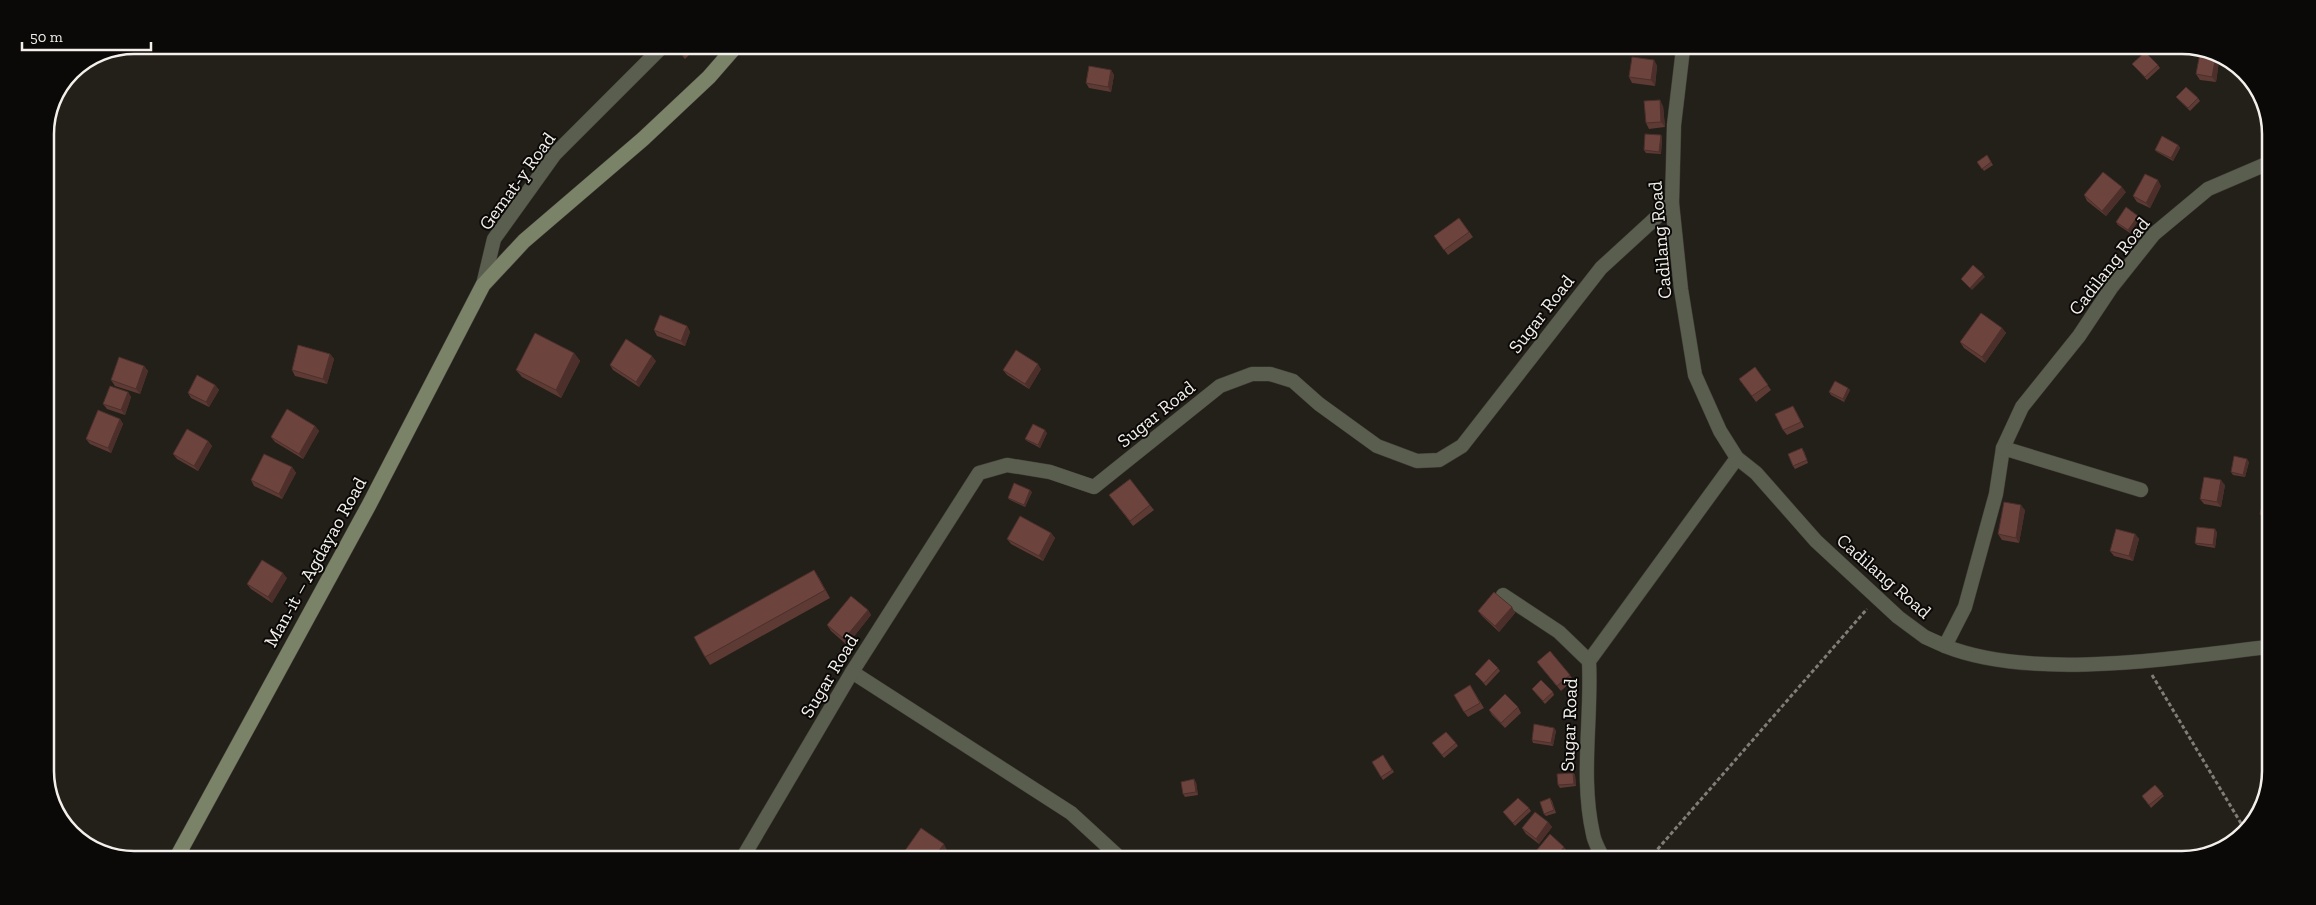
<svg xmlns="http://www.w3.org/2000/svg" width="2316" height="905" viewBox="0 0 2316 905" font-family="'Zilla Slab',serif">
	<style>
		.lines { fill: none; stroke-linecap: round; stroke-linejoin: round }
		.street-casing { stroke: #403c37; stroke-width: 15 }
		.secondary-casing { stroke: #403c37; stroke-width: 16 }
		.path { stroke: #807d78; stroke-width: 3; stroke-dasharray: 4 2.5; stroke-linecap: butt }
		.street { stroke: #5a5e4e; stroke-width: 14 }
		.secondary { stroke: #7a8267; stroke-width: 15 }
		.wall { fill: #5d3a34 }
		.shaded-wall { fill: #4c2f2b }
		.building { fill: #6c433d; stroke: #4c2f2b }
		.labels { text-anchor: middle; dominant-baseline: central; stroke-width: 4; stroke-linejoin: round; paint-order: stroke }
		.street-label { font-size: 19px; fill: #f3f0ec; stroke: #0b0907 }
		.rim { fill: none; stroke: #f3f0ec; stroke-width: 2.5 }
	</style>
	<rect width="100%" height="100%" fill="#231f19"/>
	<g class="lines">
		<defs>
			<g id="street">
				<path d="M1683,49l-9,76 -2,78 9,86 14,86 25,56 17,27 19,15 60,68 82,76 27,20 20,9 20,-39 31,-113 7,-46 19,-41 57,-71 32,-48 43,-54 54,-45 63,-27"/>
				<path d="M483,285l11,-46 61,-85 108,-108"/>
				<path d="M2003,448l138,42"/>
				<path d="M1503,595l56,37 30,29"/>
				<path d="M1945,646c87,35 229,12 322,1"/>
				<path d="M852,672l219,141 49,45"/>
				<path d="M743,857l109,-185 127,-199 28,-8 43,7 44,15 126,-101 32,-12h18l23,7 26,23 58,42 40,15 22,-1 23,-14 139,-178 71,-65"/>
				<path d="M1603,859c-3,-8 -9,-17 -10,-25 -13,-57 -1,-115 -4,-173l148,-203"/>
			</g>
			<path id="secondary" d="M178,855l191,-350 114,-220 41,-44 119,-102 66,-62 27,-31"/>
		</defs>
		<use href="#street" class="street-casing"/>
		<use href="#secondary" class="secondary-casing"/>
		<g class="path">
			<path d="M2152,675l93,155"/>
			<path d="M1649,859l218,-250"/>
		</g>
		<use href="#street" class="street"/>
		<use href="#secondary" class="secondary"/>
	</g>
	<g class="wall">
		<path d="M674,46h24l-13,13z"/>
		<path d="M2216,56l3,5 -3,21 -16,-2 -4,-6z"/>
		<path d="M1654,60l3,6 -2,20 -23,-3 -3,-6z"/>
		<path d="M2132,64l26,1 2,3 -13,12z"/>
		<path d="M1111,70l3,5 -3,17 -22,-4 -3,-5z"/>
		<path d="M2176,97l22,1 2,3 -10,10z"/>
		<path d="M1663,106l2,21 -16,2 -3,-6z"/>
		<path d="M1661,135l1,3 -1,16 -15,-1 -2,-3z"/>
		<path d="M2178,145l2,3 -7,13 -16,-9 -2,-2z"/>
		<path d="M1987,155l6,10 -9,6 -7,-9z"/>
		<path d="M2161,186l-11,22 -13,-6 -4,-6z"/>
		<path d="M2126,192l-20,24 -19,-15 -3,-6z"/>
		<path d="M2138,216l2,2 -10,15 -12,-8 -2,-3z"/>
		<path d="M1459,218l14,19 -25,18 -14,-19z"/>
		<path d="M687,326l3,6 -5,14 -28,-10 -3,-6z"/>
		<path d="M2002,328l4,5 -21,30 -21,-15 -4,-6z"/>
		<path d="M574,353l6,8 -19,37 -39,-21 -6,-7z"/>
		<path d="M330,354l4,5 -7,25 -32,-8 -3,-6z"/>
		<path d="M656,361l-17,26 -26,-17 -3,-5z"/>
		<path d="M144,366l4,5 -8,23 -25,-8 -4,-6z"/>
		<path d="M1755,367l16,23 -15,12 -17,-23z"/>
		<path d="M1041,369l-12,20 -22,-14 -4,-5z"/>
		<path d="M215,385l4,5 -10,17 -18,-9 -3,-5z"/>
		<path d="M1850,390l-6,12 -13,-7 -2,-3z"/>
		<path d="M128,392l3,5 -6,18 -18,-6 -4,-5z"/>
		<path d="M1796,411l8,16 -17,8 -4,-5z"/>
		<path d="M120,419l3,5 -12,29 -21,-9 -4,-5z"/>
		<path d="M315,426l4,5 -16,28 -28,-17 -4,-5z"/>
		<path d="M1047,433l-7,15 -13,-7 -2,-2z"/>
		<path d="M208,441l4,5 -14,25 -21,-12 -4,-5z"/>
		<path d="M1804,451l4,12 -13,6 -2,-3z"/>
		<path d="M2249,462l-4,15 -12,-2 -2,-3z"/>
		<path d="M292,467l4,6 -14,26 -28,-13 -3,-6z"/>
		<path d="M2225,485l-4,22 -17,-3 -4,-5z"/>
		<path d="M1032,492l-7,15 -15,-7 -2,-2z"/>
		<path d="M1109,495l41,10 4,5 -21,16z"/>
		<path d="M2268,498v20l-6,-1 -2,-3z"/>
		<path d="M2025,510l-6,33 -17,-3 -4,-6z"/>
		<path d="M2217,532l-2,16 -18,-3 -2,-2z"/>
		<path d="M1051,533l4,5 -12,23 -32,-17 -4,-5z"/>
		<path d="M2135,534l4,5 -6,22 -19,-5 -4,-5z"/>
		<path d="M814,570l5,8 11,20 -120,67 -5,-8z"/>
		<path d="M287,578l-15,25 -21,-14 -4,-5z"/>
		<path d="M1512,607l3,6 -16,19 -17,-16 -4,-5z"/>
		<path d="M868,610l3,5 -24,30 -16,-14 -4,-6z"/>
		<path d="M1537,662l33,13 3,5 -12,11z"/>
		<path d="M1498,668l2,3 -14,15 -11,-12z"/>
		<path d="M1470,685l14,23 -16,9 -4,-5z"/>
		<path d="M1532,689l21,3 1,3 -9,9z"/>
		<path d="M1518,707l3,6 -16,15 -13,-13 -3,-5z"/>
		<path d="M1554,728l2,3 -3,15 -20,-3 -1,-3z"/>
		<path d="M1456,743l2,3 -14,12 -10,-12z"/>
		<path d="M1383,755l11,17 -11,8 -2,-3z"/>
		<path d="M1573,773l2,2 1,11 -16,2 -2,-3z"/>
		<path d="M1196,782l2,13 -13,2 -2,-3z"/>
		<path d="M2155,785l9,11 -13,12 -9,-12z"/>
		<path d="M1550,798l2,3 4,12 -10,3 -2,-2z"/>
		<path d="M1529,808l2,3 -16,15 -12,-14z"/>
		<path d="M1548,822l4,5 -13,17 -13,-10 -4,-6z"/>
		<path d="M1536,851l32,1 -6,7h-20z"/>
	</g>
	<g class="shaded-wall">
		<path d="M2216,56l3,5 -3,21 -4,-5z"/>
		<path d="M1654,60l3,6 -2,20 -4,-6z"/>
		<path d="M1111,70l3,5 -3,17 -3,-5z"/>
		<path d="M1660,100l3,6 2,21 -4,-5z"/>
		<path d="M1661,135l1,3 -1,16 -2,-2z"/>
		<path d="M2178,145l2,3 -7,13 -2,-3z"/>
		<path d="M2158,180l3,6 -11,22 -4,-5z"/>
		<path d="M2122,187l4,5 -20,24 -4,-5z"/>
		<path d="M2138,216l2,2 -10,15 -2,-3z"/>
		<path d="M1983,274l2,3 -13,13 -2,-2z"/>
		<path d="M687,326l3,6 -5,14 -4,-5z"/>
		<path d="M2002,328l4,5 -21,30 -3,-6z"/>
		<path d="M574,353l6,8 -19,37 -5,-8z"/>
		<path d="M330,354l4,5 -7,25 -4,-5z"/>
		<path d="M652,356l4,5 -17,26 -3,-5z"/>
		<path d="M1038,364l3,5 -12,20 -4,-5z"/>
		<path d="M144,366l4,5 -8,23 -4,-5z"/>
		<path d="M215,385l4,5 -10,17 -3,-5z"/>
		<path d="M1848,388l2,2 -6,12 -1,-3z"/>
		<path d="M128,392l3,5 -6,18 -4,-5z"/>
		<path d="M120,419l3,5 -12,29 -3,-5z"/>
		<path d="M315,426l4,5 -16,28 -4,-5z"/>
		<path d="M1045,430l2,3 -7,15 -2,-3z"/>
		<path d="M208,441l4,5 -14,25 -4,-5z"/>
		<path d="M2247,459l2,3 -4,15 -2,-2z"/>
		<path d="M292,467l4,6 -14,26 -3,-5z"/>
		<path d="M2221,480l4,5 -4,22 -4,-5z"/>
		<path d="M1030,490l2,2 -7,15 -1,-2z"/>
		<path d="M2021,505l4,5 -6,33 -3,-5z"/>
		<path d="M2215,529l2,3 -2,16 -2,-3z"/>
		<path d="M1051,533l4,5 -12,23 -4,-5z"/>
		<path d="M2135,534l4,5 -6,22 -4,-5z"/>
		<path d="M814,570l5,8 11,20 -5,-8z"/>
		<path d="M283,573l4,5 -15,25 -4,-6z"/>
		<path d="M1512,607l3,6 -16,19 -4,-6z"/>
		<path d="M868,610l3,5 -24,30 -3,-6z"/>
		<path d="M1554,728l2,3 -3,15 -2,-3z"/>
		<path d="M1573,773l2,2 1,11 -2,-2z"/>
		<path d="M1194,779l2,3 2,13 -2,-3z"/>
		<path d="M1548,822l4,5 -13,17 -3,-5z"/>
		<path d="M944,844l3,6 -5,7h-8z"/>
		<path d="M1564,847l4,5 -6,7h-8z"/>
	</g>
	<g class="building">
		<path d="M674,46h20l-11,10z"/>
		<path d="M2145,52l13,13 -13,12 -13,-13z"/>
		<path d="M2200,53l16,3 -4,21 -16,-3z"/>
		<path d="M1632,57l22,3 -3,20 -22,-3z"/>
		<path d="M1089,66l22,4 -3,17 -22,-4z"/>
		<path d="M2186,87l12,11 -10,10 -12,-11z"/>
		<path d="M1660,100l1,22 -15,1 -2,-22z"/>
		<path d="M1645,134l16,1 -2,17 -15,-2z"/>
		<path d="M2162,136l16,9 -7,13 -16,-8z"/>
		<path d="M1987,155l4,7 -9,7 -5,-7z"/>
		<path d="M2103,172l19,15 -20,24 -18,-16z"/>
		<path d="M2145,174l13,6 -12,23 -13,-7z"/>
		<path d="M2126,207l12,9 -10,14 -12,-8z"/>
		<path d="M1459,218l10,14 -25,18 -10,-14z"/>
		<path d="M1973,265l10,9 -13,14 -9,-9z"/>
		<path d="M1981,313l21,15 -20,29 -22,-15z"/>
		<path d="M660,315l27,11 -6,15 -27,-11z"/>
		<path d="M535,333l39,20 -18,37 -40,-20z"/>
		<path d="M626,339l26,17 -16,26 -26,-17z"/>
		<path d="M298,345l32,9 -7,25 -31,-9z"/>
		<path d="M1016,350l22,14 -13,20 -22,-14z"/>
		<path d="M119,357l25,9 -8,23 -25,-9z"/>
		<path d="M1755,367l13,18 -16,11 -13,-17z"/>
		<path d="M197,375l18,10 -9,17 -18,-9z"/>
		<path d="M2269,379v17l-3,-1z"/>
		<path d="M1835,381l13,7 -5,11 -14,-7z"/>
		<path d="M110,386l18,6 -7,18 -18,-6z"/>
		<path d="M1793,406l8,16 -18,8 -8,-16z"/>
		<path d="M287,409l28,17 -16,28 -28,-17z"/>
		<path d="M98,410l22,9 -12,29 -22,-9z"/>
		<path d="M1033,424l12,6 -7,15 -13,-6z"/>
		<path d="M187,429l21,12 -14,25 -21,-12z"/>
		<path d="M1802,448l5,12 -14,6 -5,-12z"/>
		<path d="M264,454l28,13 -13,27 -28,-14z"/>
		<path d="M2234,456l13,3 -4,16 -12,-3z"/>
		<path d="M2204,477l17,3 -4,22 -17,-3z"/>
		<path d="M1130,479l20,26 -20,16 -21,-26z"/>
		<path d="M1014,483l16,7 -6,15 -16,-7z"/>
		<path d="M2264,497l4,1v18l-8,-2z"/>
		<path d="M2004,502l17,3 -5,33 -18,-4z"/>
		<path d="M1020,516l31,17 -12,23 -32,-17z"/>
		<path d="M2197,527l18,2 -2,16 -18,-2z"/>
		<path d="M2116,529l19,5 -6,22 -19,-5z"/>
		<path d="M262,560l21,13 -15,24 -21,-13z"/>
		<path d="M814,570l11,20 -120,67 -11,-20z"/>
		<path d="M1494,592l18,15 -17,19 -17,-15z"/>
		<path d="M851,596l17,14 -24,29 -17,-14z"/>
		<path d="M1550,651l20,24 -13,11 -20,-24z"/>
		<path d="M1489,659l9,9 -14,15 -9,-9z"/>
		<path d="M1541,680l12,12 -10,9 -11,-12z"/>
		<path d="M1470,685l10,18 -16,9 -10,-17z"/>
		<path d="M1505,694l13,13 -17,16 -12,-13z"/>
		<path d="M1534,724l20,4 -3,15 -19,-3z"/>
		<path d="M1446,732l10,11 -14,12 -10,-12z"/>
		<path d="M1383,755l9,15 -11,7 -9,-15z"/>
		<path d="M1573,773l1,11 -16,1 -1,-11z"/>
		<path d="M1194,779l2,13 -13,2 -2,-12z"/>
		<path d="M2155,785l8,9 -14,11 -7,-9z"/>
		<path d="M1518,798l11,10 -16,15 -10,-11z"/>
		<path d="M1550,798l4,12 -10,4 -4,-12z"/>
		<path d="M1535,812l13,10 -12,17 -14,-11z"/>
		<path d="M921,828l23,16 -10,13h-23l-7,-5z"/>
		<path d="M1550,834l14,13 -10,12h-10l-8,-8z"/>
		<path d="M1217,855l1,3h-8z"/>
	</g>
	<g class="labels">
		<g class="street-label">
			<text transform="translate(517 181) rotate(-54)">Gemat-y Road</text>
			<text transform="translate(1660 240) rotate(-95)">Cadilang Road</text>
			<text transform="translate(2109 266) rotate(-52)">Cadilang Road</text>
			<text transform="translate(1541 314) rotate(-52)">Sugar Road</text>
			<text transform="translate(1156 414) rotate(-39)">Sugar Road</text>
			<text transform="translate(315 562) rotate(-61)">Man-it – Agdayao Road</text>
			<text transform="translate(1884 576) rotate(41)">Cadilang Road</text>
			<text transform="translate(829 676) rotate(-59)">Sugar Road</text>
			<text transform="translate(1569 725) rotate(-88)">Sugar Road</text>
		</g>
	</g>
	<path d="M0 0H2316V905H0ZM134 54H2182A80 80 0 0 1 2262 134V771A80 80 0 0 1 2182 851H134A80 80 0 0 1 54 771V134A80 80 0 0 1 134 54Z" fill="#0b0907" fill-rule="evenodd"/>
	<path class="rim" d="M134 54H2182A80 80 0 0 1 2262 134V771A80 80 0 0 1 2182 851H134A80 80 0 0 1 54 771V134A80 80 0 0 1 134 54Z"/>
	<path d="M22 42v8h129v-8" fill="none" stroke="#f3f0ec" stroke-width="2.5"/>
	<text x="30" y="42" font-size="15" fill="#f3f0ec" stroke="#0b0907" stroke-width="4" paint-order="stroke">50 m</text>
</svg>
